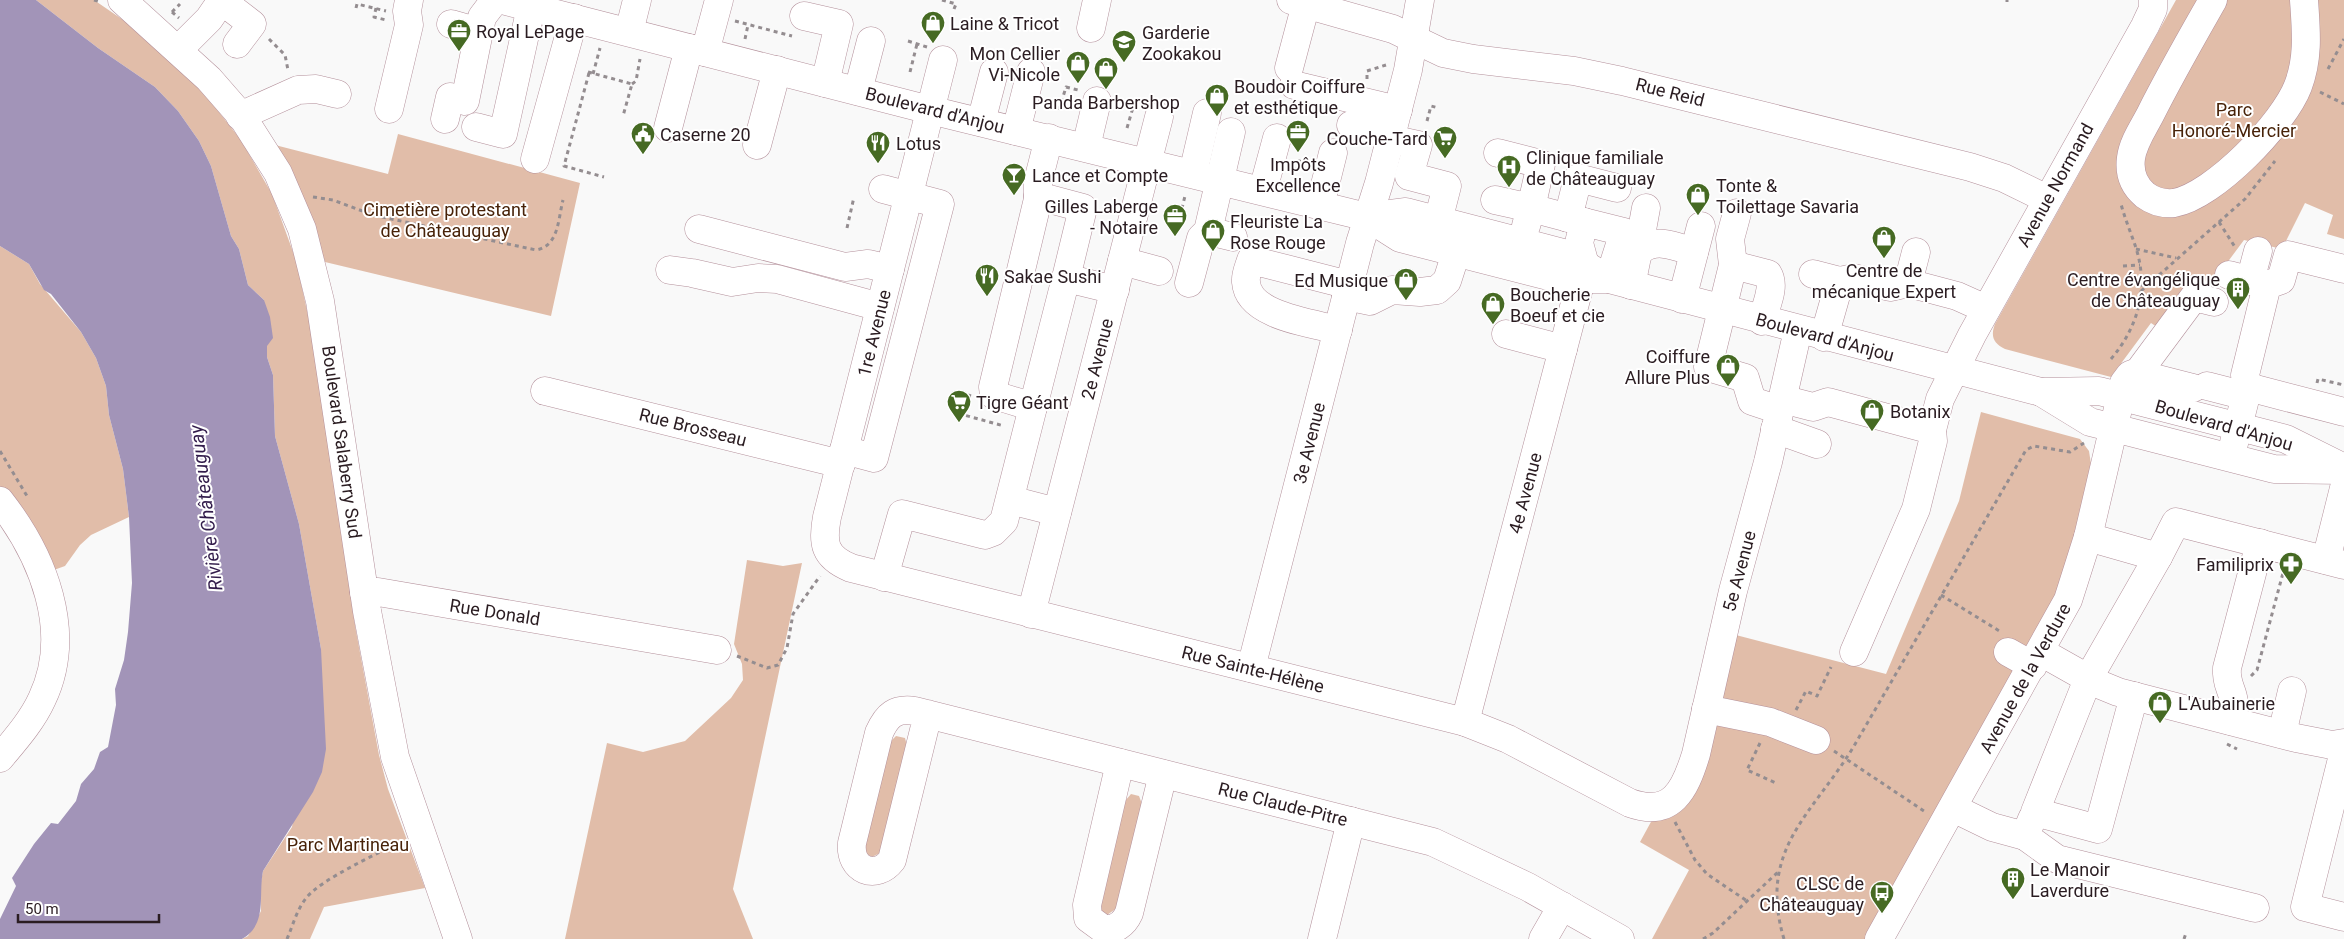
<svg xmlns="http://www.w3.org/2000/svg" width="2344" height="939" viewBox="0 0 2344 939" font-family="Roboto,sans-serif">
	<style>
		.green { fill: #e1bda9 }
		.water { fill: #a294b8 }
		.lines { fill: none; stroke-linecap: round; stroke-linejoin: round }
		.minor-casing { stroke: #b4909b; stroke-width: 29 }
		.path { stroke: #948d90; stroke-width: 3; stroke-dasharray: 4 4; stroke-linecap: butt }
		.minor { stroke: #fff; stroke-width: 28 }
		.labels { text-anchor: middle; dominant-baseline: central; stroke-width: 4; stroke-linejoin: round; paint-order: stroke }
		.poi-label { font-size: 18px; fill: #2a1c21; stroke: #fff; text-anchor: start }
		.street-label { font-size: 18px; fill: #2a1c21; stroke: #fff }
		.park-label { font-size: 18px; fill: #472208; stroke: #fff }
		.water-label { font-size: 19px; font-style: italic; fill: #321c4b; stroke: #fff }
	</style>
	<rect width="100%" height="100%" fill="#f9f9f9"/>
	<g class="green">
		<path d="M36,0h58l35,24 62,56 24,27 26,33 31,54 24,66 13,60 47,311 23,124 9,34 37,99 -101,19 -14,32h-68l6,-3 13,-25 -1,-25 3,-15 29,-44 29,-178 -22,-125 -24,-88 -2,-61 -6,-18 -3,-57 -16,-15 -9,-36 -8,-13 -20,-70 -12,-25 -21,-30 -23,-24 -57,-39z"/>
		<path d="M2176,0h168v239l-17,-5 6,-19 -28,-12 -23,46 -38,-9 -32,43 -18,-5 -37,49 -6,-4 -40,54 -106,-28c-11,-6 -15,-12 -10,-25z"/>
		<path d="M398,134l182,49 -29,133 -226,-54 -12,-37 -38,-80 113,29z"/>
		<path d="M0,246l29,18 11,20 41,48 15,26 10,28 3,29 14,54 6,48 -38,18 -11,10 -15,21 -14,5 -32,-58 -19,-27z"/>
		<path d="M1981,412l99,27 9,12 3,20 -33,120 -192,348h-215l37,-69 -49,-28 12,-22 7,-1 73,-185 154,40 73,-173z"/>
		<path d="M747,560l36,6 19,-3 -69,326 20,50h-188l42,-196 36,9 42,-11 46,-43 12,-18 -1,-16 -8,-20z"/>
		<path d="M896,736l9,2 2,8 -27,107 -8,4 -7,-4v-8l26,-104z"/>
		<path d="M1131,794l8,2 3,8 -25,104 -10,7 -6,-3 -2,-6 26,-105z"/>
	</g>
	<path class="water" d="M0,0h36l62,48 57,39 23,24 21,30 12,25 20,70 8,13 9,36 16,15 6,17 3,21 -6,8v11l6,18 2,61 24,88 22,125 5,100 -4,23 -9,20 -50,79c-5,25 5,53 -21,68h-242v-20l16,-33 -4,-8 22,-34 17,-21 7,1 18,-23 5,-17 13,-15 6,-17 8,-5 8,-42 -1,-16 9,-29 4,-28 4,-49 -3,-66 -6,-48 -14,-54 -3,-29 -10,-28 -15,-26 -30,-38 -7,-4 -15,-26 -29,-18z"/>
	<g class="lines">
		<defs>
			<g id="minor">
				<path d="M122,0l87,79 34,39 35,55 24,56 18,72 47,310 28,146 63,182"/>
				<path d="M502,0l428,110 437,107 33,21 160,41h49l432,113 58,-1 187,48 58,29"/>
				<path d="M1291,0l102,29 50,24 30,6 101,12 48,10 348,86 34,11 43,21"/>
				<path d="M2213,0c-21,37 -43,75 -62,113 -7,14 -18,29 -20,45 -2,15 2,27 14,37 8,6 19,9 29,8 40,-7 110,-80 124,-117 11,-29 8,-56 6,-86"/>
				<path d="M222,1l30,23 -15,20"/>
				<path d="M804,16l35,8 -14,59"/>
				<path d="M451,24l28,8"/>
				<path d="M1091,28l6,-28"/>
				<path d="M629,32l8,-32"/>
				<path d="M178,50l31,-31 13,-19"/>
				<path d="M705,52l14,-52"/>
				<path d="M943,60l-116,457c-5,26 -3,40 24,51l614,154 43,17 122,64c42,15 55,-13 66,-49l37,-163 35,-129 30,-132"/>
				<path d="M1289,68l17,-64"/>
				<path d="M1294,85l104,25"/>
				<path d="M858,91l13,-50"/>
				<path d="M389,109l20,-84 -2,-14 2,-11"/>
				<path d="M240,116l58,-26 18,-1 21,5"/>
				<path d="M445,119l5,-22 15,4 17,-84 13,-17"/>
				<path d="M981,122l13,-50"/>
				<path d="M1351,125l41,9"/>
				<path d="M476,127l27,7 28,-127"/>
				<path d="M668,128l21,-80"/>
				<path d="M1016,131l15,-59"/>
				<path d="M1390,139l28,6 -9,31 38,10 -9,35"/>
				<path d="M757,145l20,-75"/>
				<path d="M1086,147l11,-46"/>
				<path d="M535,159l39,-141"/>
				<path d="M1193,173l14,-60"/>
				<path d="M1263,190l14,-52"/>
				<path d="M1038,196l45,12 -17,70 49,12"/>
				<path d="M1495,200l36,8 10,-44 -43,-11"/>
				<path d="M1320,205l13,-52"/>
				<path d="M1367,217l39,-5 161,42 28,17"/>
				<path d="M1568,218l10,-40 39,10"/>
				<path d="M1526,226l5,-18 53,14"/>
				<path d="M699,229l146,38 23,-3 22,5"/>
				<path d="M1208,231l25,6"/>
				<path d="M1641,250c15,-13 36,-3 53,2"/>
				<path d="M1122,261l37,10"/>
				<path d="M1733,265l-3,-26 7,-26"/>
				<path d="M670,270l22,3 40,9 26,-4 19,1 103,28"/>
				<path d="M1813,274l27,7"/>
				<path d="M2229,275l38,10"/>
				<path d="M2250,281l8,-30"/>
				<path d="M1189,283l12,-45 7,-7 23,-99"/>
				<path d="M1908,283l8,-31"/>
				<path d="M1631,285c6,-26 10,-50 15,-77"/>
				<path d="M1346,296l24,5 22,-11 28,2 17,-2 10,-9 9,-28"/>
				<path d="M1682,299l19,-73"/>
				<path d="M1762,321c3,-14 14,-34 6,-47l-35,-9 -25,102 37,11 7,23 27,9"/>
				<path d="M1338,330c-26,-7 -90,-14 -92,-48 -1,-7 3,-15 5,-22l98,25"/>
				<path d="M1506,334l57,15"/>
				<path d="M1824,337l16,-56 14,-3 36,9 18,-4 49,13 29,13"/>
				<path d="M2207,386l39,10"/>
				<path d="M2248,387l96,25"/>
				<path d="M2193,388l-47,-12 -5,-5 1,-4 52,-70 20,5"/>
				<path d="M545,391l296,73"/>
				<path d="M2041,392l49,30 24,6 160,41 69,1"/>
				<path d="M1782,399l31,8 15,-5 104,28 8,-31 32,-64 173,-309 8,-17v-9"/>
				<path d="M1033,407l33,-129"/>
				<path d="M1775,429l42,15"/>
				<path d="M2234,443l14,-56 -3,-12 22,-90 14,-5 7,-25 56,14"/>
				<path d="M844,450l30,8 66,-254 -57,-15"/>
				<path d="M1010,500l47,12"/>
				<path d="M0,501c43,55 74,131 42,198 -10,22 -27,41 -42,59"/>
				<path d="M2088,537l70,20 18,-35 168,43"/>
				<path d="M2326,560l18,-72"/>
				<path d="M884,577l18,-63 83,21 8,-3 11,-11 29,-114 -39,-12 -1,-8 45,-188v-18l11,-43"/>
				<path d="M364,592h14l339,58"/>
				<path d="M1031,614l128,-497"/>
				<path d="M1854,652l62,-143 17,-68 -1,-11"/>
				<path d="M2008,652l25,14"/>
				<path d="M2041,652l55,31 22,9 178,46 36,7 12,-2"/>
				<path d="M1251,668l109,-425 19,-60 29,-113 12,-70"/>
				<path d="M2134,696l-36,133 -63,-17 53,-133 70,-122"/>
				<path d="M1706,709l64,13 46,18"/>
				<path d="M928,714l-36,146c-16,21 -43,10 -40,-17l27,-110c8,-18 16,-25 36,-22l518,131 95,45 92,52"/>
				<path d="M2231,721c9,-29 -6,-30 -4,-53l33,-125"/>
				<path d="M1465,722l120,-457 -6,-22 5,-21 40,10 -15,47"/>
				<path d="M2282,734l10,-43"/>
				<path d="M2342,744v15l-37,148 39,10"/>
				<path d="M1120,763l-33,142 1,13 15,11c12,2 21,-5 26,-16l34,-139"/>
				<path d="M1953,808l39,19 33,9 7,-17"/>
				<path d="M2025,836l32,23 198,49"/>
				<path d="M1322,939l29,-118"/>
				<path d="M1543,939l19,-33"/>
				<path d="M1879,939l189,-339 20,-63 36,-154 6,-8 11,-4"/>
			</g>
		</defs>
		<use href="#minor" class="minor-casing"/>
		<g class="path">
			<path d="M94,0l7,2"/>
			<path d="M942,0l14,4 -2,5"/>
			<path d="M2007,2v-2"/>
			<path d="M356,8l1,-4 29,7"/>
			<path d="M376,8l-2,9 12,3"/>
			<path d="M172,12l7,6"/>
			<path d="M172,12l8,-8"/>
			<path d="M735,21l57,15"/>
			<path d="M269,39l16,16 3,15"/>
			<path d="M745,39l3,-14"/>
			<path d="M908,41l19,6"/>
			<path d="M2328,69l16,-30"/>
			<path d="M588,72l44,12 -9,32"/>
			<path d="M910,72l7,-28"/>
			<path d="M589,73l-25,93 40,11"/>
			<path d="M593,74l7,-26"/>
			<path d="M1367,79v-8l19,-6"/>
			<path d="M632,84l4,-3 4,-22"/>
			<path d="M2320,92l24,12"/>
			<path d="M1118,100l23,5"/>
			<path d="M1059,110l7,-23 12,3"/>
			<path d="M1427,121l4,-15 8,2"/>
			<path d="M1127,128l7,-24"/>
			<path d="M1296,171l4,-12"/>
			<path d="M313,197l20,3 40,15 163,35c23,-4 22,-31 27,-50"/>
			<path d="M2219,222l16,25"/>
			<path d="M847,228l7,-31"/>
			<path d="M1176,232l9,-36"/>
			<path d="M2136,249l40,9"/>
			<path d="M2123,266l17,-1"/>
			<path d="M2141,291l104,-92 30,-38"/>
			<path d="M2111,359c27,-32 38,-70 25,-111 -5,-15 -11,-29 -15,-44"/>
			<path d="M2317,383l1,-4 26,6"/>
			<path d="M970,394l-6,21 40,11"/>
			<path d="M0,451l27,45"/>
			<path d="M1941,595l60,37"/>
			<path d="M737,656l30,12 11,-3 9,-17 6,-34 27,-38"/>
			<path d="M2251,676l6,-6 26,-97"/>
			<path d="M1796,710l10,-19 11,5 14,-29"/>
			<path d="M1760,743l-13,27 29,13"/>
			<path d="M2227,744l10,5"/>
			<path d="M1834,751l90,60"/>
			<path d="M1675,822l20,38 12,14 40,27"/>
			<path d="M287,939c6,-14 10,-30 20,-42 16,-19 71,-43 94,-56"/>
			<path d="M1703,939l10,-6 65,-61"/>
			<path d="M1784,939c-27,-90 29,-125 70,-193l172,-296 8,-4 36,6 14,-9"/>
			<path d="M2184,939l2,-6"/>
		</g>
		<use href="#minor" class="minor"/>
	</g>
	<defs>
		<symbol id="shop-pin" viewBox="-11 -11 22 30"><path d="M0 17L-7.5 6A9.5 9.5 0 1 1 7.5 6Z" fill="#466a23" stroke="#fff"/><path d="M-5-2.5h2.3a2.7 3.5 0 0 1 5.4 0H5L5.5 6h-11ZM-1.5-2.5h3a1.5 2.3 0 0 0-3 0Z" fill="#fff"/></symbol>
		<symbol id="office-pin" viewBox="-11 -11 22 30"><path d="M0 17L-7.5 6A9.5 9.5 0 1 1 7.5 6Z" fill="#466a23" stroke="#fff"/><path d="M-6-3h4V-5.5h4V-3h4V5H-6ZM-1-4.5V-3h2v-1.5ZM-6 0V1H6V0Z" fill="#fff"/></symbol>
		<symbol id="school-pin" viewBox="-11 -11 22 30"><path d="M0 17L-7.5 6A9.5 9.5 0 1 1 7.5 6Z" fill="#466a23" stroke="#fff"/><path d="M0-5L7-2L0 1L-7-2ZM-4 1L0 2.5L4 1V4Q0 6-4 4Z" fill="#fff"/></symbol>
		<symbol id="civic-pin" viewBox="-11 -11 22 30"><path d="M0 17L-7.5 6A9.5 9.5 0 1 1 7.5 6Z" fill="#466a23" stroke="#fff"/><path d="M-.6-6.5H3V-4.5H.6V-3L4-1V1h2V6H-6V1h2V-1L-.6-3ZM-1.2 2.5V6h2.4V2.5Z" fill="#fff"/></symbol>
		<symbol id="supermarket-pin" viewBox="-11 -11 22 30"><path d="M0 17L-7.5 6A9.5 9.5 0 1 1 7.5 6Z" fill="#466a23" stroke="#fff"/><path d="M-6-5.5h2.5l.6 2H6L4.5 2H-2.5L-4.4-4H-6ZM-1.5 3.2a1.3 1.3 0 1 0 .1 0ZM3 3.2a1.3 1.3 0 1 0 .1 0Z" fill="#fff"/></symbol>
		<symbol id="restaurant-pin" viewBox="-11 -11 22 30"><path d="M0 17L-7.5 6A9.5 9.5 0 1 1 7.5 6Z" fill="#466a23" stroke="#fff"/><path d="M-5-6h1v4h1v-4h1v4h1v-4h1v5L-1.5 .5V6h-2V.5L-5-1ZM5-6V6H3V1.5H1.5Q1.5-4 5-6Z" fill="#fff"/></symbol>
		<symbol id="hospital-pin" viewBox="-11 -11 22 30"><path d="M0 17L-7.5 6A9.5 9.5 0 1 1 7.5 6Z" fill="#466a23" stroke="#fff"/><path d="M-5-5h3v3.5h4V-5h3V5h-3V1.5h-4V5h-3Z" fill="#fff"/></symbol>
		<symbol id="bar-pin" viewBox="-11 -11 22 30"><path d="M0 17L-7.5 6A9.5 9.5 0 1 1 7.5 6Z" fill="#466a23" stroke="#fff"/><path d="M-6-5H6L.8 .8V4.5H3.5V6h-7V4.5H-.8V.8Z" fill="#fff"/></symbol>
		<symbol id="building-pin" viewBox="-11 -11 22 30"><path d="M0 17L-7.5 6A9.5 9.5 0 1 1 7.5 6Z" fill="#466a23" stroke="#fff"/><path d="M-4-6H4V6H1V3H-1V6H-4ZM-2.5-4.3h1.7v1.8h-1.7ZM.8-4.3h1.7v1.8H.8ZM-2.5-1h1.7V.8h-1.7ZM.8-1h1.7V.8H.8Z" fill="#fff"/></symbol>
		<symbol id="pharmacy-pin" viewBox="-11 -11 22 30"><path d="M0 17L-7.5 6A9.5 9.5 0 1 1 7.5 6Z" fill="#466a23" stroke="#fff"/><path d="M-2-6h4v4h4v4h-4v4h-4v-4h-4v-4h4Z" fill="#fff"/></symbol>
		<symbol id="bus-pin" viewBox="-11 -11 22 30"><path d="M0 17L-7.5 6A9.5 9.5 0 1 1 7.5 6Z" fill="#466a23" stroke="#fff"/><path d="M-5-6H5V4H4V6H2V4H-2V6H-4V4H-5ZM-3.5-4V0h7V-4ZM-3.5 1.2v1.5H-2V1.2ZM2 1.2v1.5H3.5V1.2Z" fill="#fff"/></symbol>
	</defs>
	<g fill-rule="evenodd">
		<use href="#shop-pin" x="919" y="9" width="28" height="38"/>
		<use href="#office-pin" x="445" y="17" width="28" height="38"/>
		<use href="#school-pin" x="1110" y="28" width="28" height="38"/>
		<use href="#shop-pin" x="1064" y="49" width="28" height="38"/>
		<use href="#shop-pin" x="1092" y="55" width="28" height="38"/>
		<use href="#shop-pin" x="1203" y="82" width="28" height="38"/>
		<use href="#office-pin" x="1284" y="118" width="28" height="38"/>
		<use href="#civic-pin" x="629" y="120" width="28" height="38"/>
		<use href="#supermarket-pin" x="1431" y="124" width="28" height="38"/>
		<use href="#restaurant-pin" x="864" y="129" width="28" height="38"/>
		<use href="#hospital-pin" x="1495" y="153" width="28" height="38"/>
		<use href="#bar-pin" x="1000" y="161" width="28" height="38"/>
		<use href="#shop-pin" x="1684" y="181" width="28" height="38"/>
		<use href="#office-pin" x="1161" y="202" width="28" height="38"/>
		<use href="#shop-pin" x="1199" y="217" width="28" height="38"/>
		<use href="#shop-pin" x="1870" y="224" width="28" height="38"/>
		<use href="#restaurant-pin" x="973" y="262" width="28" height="38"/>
		<use href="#shop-pin" x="1392" y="266" width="28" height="38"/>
		<use href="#building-pin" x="2224" y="275" width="28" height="38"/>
		<use href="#shop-pin" x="1479" y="290" width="28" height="38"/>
		<use href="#shop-pin" x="1714" y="352" width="28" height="38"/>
		<use href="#supermarket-pin" x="945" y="388" width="28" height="38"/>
		<use href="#shop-pin" x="1858" y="397" width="28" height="38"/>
		<use href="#pharmacy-pin" x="2277" y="550" width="28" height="38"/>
		<use href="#shop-pin" x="2146" y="689" width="28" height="38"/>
		<use href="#building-pin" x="1999" y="865" width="28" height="38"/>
		<use href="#bus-pin" x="1868" y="879" width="28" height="38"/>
	</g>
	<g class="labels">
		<g class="poi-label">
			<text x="950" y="23">Laine &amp; Tricot</text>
			<text x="476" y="31">Royal LePage</text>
			<text x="1142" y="32">Garderie<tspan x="1142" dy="21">Zookakou</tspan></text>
			<text x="1060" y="53" text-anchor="end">Mon Cellier<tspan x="1060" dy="21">Vi-Nicole</tspan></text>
			<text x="1234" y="86">Boudoir Coiffure<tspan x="1234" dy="21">et esthétique</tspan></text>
			<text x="1106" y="102" text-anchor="middle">Panda Barbershop</text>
			<text x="660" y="134">Caserne 20</text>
			<text x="1428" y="138" text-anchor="end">Couche-Tard</text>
			<text x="896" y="143">Lotus</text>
			<text x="1526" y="157">Clinique familiale<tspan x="1526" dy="21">de Châteauguay</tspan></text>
			<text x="1298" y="164" text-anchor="middle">Impôts<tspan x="1298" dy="21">Excellence</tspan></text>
			<text x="1032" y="175">Lance et Compte</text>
			<text x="1716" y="185">Tonte &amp;<tspan x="1716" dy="21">Toilettage Savaria</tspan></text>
			<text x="1158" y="206" text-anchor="end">Gilles Laberge<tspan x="1158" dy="21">- Notaire</tspan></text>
			<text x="1230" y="221">Fleuriste La<tspan x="1230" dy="21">Rose Rouge</tspan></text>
			<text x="1884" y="270" text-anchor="middle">Centre de<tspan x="1884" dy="21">mécanique Expert</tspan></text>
			<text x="1004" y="276">Sakae Sushi</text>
			<text x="2220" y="279" text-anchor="end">Centre évangélique<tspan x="2220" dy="21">de Châteauguay</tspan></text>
			<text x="1388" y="280" text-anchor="end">Ed Musique</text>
			<text x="1510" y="294">Boucherie<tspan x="1510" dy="21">Boeuf et cie</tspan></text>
			<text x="1710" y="356" text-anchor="end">Coiffure<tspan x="1710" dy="21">Allure Plus</tspan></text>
			<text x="976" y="402">Tigre Géant</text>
			<text x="1890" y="411">Botanix</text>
			<text x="2274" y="564" text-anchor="end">Familiprix</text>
			<text x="2178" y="703">L'Aubainerie</text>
			<text x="2030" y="869">Le Manoir<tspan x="2030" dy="21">Laverdure</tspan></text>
			<text x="1864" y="883" text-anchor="end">CLSC de<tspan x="1864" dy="21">Châteauguay</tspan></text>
		</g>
		<g class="street-label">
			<text transform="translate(1670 92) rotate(14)">Rue Reid</text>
			<text transform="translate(935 110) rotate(14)">Boulevard d'Anjou</text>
			<text transform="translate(2055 185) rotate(-61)">Avenue Normand</text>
			<text transform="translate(874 333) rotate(-76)">1re Avenue</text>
			<text transform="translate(1825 337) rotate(15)">Boulevard d'Anjou</text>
			<text transform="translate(1097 359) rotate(-76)">2e Avenue</text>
			<text transform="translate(2224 425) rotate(16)">Boulevard d'Anjou</text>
			<text transform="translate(693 427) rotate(14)">Rue Brosseau</text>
			<text transform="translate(342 442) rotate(82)">Boulevard Salaberry Sud</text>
			<text transform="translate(1309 443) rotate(-76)">3e Avenue</text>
			<text transform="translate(1525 493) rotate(-75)">4e Avenue</text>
			<text transform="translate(1739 571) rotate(-75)">5e Avenue</text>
			<text transform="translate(495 612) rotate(9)">Rue Donald</text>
			<text transform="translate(1253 669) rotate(14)">Rue Sainte-Hélène</text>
			<text transform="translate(2025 678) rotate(-61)">Avenue de la Verdure</text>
			<text transform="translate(1283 804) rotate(14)">Rue Claude-Pitre</text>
		</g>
		<g class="park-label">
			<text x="2234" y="109">Parc<tspan x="2234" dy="21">Honoré-Mercier</tspan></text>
			<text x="445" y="209">Cimetière protestant<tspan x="445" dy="21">de Châteauguay</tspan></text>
			<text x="348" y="844">Parc Martineau</text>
		</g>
		<g class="water-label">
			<text transform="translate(206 508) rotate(-97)">Rivière Châteauguay</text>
		</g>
	</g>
	<path d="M18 914v8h141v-8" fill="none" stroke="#2a1c21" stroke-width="2.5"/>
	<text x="25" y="914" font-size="15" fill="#2a1c21" stroke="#ffffff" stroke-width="4" paint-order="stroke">50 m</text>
</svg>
